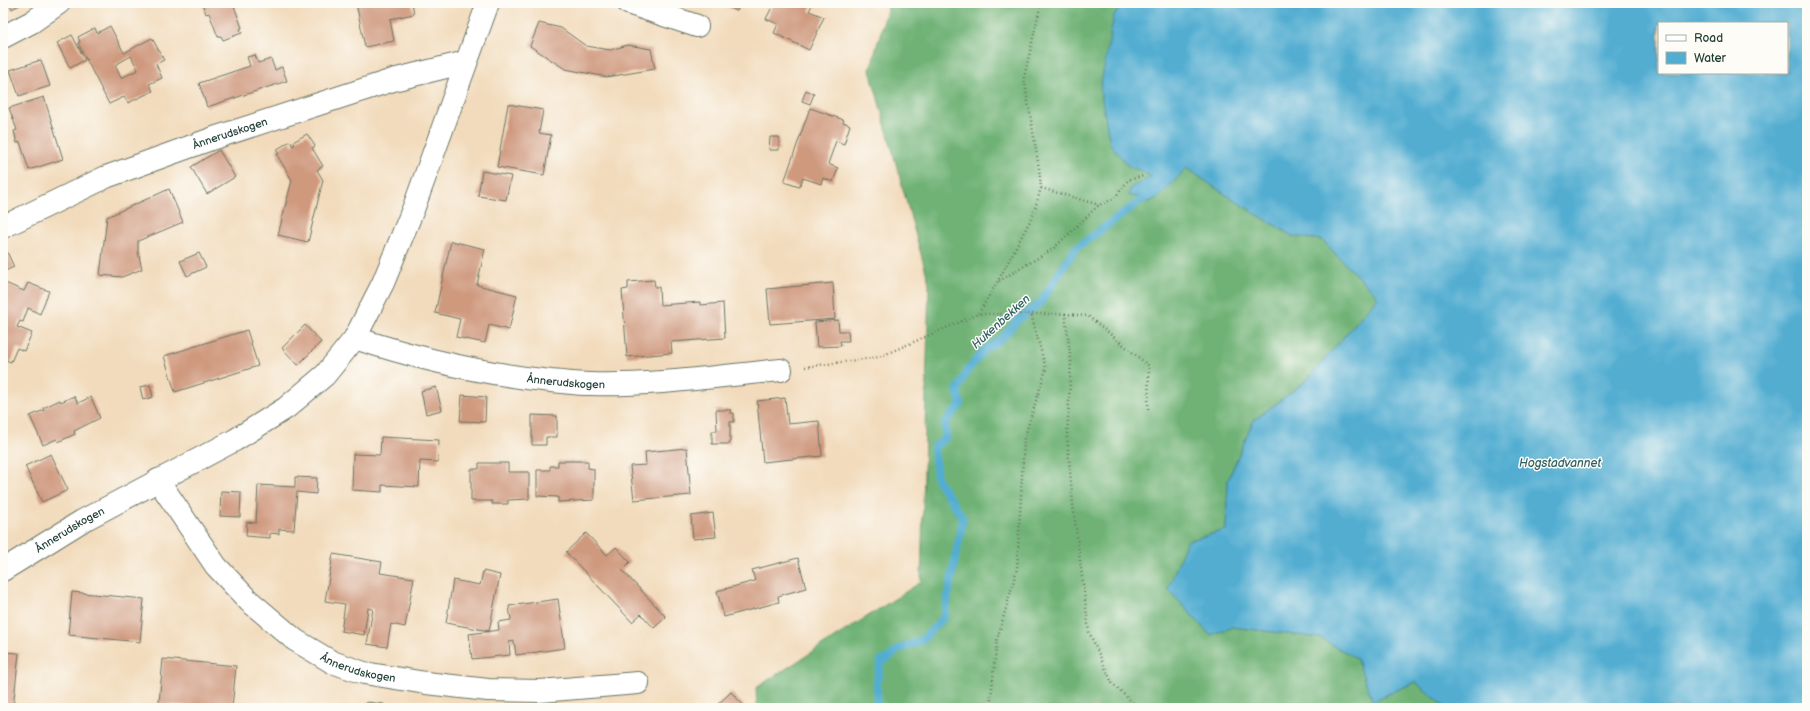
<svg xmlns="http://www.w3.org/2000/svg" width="1810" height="711" viewBox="0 0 1810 711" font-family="'Balsamiq Sans',sans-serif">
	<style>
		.forest { fill: #70b276; stroke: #487855 }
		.water { fill: #53add1; stroke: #397582; fill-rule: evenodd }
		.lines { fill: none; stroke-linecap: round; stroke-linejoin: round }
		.stream { stroke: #53add1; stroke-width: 8 }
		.building { fill: #cf997e; fill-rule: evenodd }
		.minor-casing { stroke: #697464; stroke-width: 24 }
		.path { stroke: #697464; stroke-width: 2.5; stroke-dasharray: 1 3; stroke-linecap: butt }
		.minor { stroke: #fff; stroke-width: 22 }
		.labels { text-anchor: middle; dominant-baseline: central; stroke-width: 3; stroke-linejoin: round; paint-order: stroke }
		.street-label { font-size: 11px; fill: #1f3d34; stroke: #fdfcf7 }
		.water-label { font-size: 12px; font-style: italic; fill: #2f5f63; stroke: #fdfcf7 }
	</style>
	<rect width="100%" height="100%" fill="#fdfcf7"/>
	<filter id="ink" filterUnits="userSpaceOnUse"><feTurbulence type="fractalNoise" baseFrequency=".025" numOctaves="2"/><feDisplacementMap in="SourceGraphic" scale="8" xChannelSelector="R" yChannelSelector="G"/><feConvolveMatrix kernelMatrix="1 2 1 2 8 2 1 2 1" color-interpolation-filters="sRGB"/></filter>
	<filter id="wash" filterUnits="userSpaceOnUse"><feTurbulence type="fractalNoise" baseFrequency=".012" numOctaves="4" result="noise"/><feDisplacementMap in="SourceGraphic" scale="16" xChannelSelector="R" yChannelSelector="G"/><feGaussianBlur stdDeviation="0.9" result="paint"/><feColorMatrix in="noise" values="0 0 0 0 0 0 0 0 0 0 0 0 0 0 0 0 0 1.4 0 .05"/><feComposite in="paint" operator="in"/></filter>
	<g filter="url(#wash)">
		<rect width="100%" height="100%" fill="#f2dbbc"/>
		<path class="forest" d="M889,3h236l-11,12 14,151 16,6 7,5 -21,11 29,9 28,-29 39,27 66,41 30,4 56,57 -72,84 -53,40 -25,59 -2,50 -39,11 23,94 23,-8 87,11 36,20 17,43 42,-19 32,26h-690l-1,-20 165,-106 8,-299 -59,-213z"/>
		<path class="water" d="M1125,3h682v705h-360l-32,-26 -42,19 -17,-43 -36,-20 -87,-11 -23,8 -42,-46 19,-48 39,-11 2,-50 25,-59 53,-40 72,-84 -56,-57 -30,-4 -66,-41 -39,-27 -28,29 -11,6 -8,-6 -11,-1 1,-8 21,-11 -7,-5 -16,-6 -18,-22 -10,-55 14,-74zM1659,23h128v50h-128z"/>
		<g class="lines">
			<path class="stream" d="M877,708v-28l4,-19 6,-2 12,-10 23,-9 22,-23 19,-99 -26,-39 -3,-32 12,-9 -1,-15 16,-19 -4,-13 11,-21 16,-20 17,-11 17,-19 23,-18 34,-53 68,-50"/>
		</g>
		<g id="blocks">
			<g class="building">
				<path d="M9,3h14l-11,6z"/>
				<path d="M202,3h31l9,25 -2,1 2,4 -19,7 -2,-4 -3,1 -9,-24 -3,1z"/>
				<path d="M356,3h56l2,11 -24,5 4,22 -29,6z"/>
				<path d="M719,3h22l-4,8z"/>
				<path d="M774,3h39l-4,8 15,6 -15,33 -35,-17 4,-9 -12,-5z"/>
				<path d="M539,23l22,5 25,18 24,4 18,-5 23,4 4,20 -48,8 -42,-8 -35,-23z"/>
				<path d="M110,26l14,27 28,-15 12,22 -8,4 6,14 -13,6 4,7 -25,12 -4,-6 -15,7 -31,-61 2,-1 -2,-5 17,-9 2,5zM131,56l7,14 -17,8 -6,-13z"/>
				<path d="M72,35l13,25 -15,8 -13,-25z"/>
				<path d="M255,55l3,8 13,-4 4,11 7,-3 5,14 -80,26 -8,-24 51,-17 -3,-9z"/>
				<path d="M41,60l9,26 -31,10 -9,-26z"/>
				<path d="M806,90l8,4 -4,10 -8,-3z"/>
				<path d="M44,97l19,62 -34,11 -9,-28 -3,1 -3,-12 3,-1 -8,-22z"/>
				<path d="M508,104l35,6 -4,23 12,2 -7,40 -47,-8z"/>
				<path d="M810,108l34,12 -1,2 7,3 -6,19 -8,-3 -8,23 10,4 -5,14 -10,-4 -2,6 -18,-6 -4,9 -15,-5z"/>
				<path d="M307,134l8,12 -3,2 11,18 -6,4 6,10 -15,62 -30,-7 14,-55 -15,-25 2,-1 -3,-4 14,-9 3,5 2,-2 -2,-2z"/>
				<path d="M770,137h9v13h-10z"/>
				<path d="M219,150l16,27 -28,17 -16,-27z"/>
				<path d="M482,171l29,5 -5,24 -28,-4z"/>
				<path d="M169,189l14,33 -45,19v11l4,17 -20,8 -22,-2 7,-58z"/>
				<path d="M451,241l34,8 -8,36 40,10 -8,35 -20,-5 -4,18 -29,-6 4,-18 -25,-6z"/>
				<path d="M3,243l11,24 -11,5z"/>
				<path d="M199,253l7,14 -19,9 -7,-15z"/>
				<path d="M654,280l1,7h4l1,18 40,-3v3l23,-2 2,35 -54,4 1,11 -45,4 -5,-67 6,-1v-7z"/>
				<path d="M3,282l21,9 4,-8 21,8 -9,23 -12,-6 -5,14 -3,-1 -3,6 15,6 -8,18 -7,-3 -6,14 -8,-3z"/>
				<path d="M833,283l2,36 -65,5 -3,-35z"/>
				<path d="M838,320l1,11h9l1,10h-9l1,5 -24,1 -2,-25z"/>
				<path d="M305,325l16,17 -23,23 -16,-17z"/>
				<path d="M247,330l11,36 -83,26 -11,-36z"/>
				<path d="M150,385l3,12 -10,3 -3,-13z"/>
				<path d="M436,387l6,23 -16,4 -5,-23z"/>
				<path d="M462,395l24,2 -1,25 -25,-1z"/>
				<path d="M74,396l4,7 13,-6 9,21 -26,13 1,3 -17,8 -1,-3 -14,6 -13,-29 14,-6 -1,-2 17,-8 1,2z"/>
				<path d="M785,398l3,26 31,-3 3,35 -59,6 -6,-61z"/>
				<path d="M716,410h15l-1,3h4v9h-4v22h-18v-13h5z"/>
				<path d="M532,415l25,1v21h-11v8h-14z"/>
				<path d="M381,437l58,3 -1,22 -18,-1 -1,26 -37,-2v7l-30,-2 1,-36 27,1z"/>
				<path d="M687,448l4,47 -57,5 -4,-34 16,-1 -1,-13z"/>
				<path d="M51,454l17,36 -26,12 -17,-36z"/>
				<path d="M558,461h30v7l6,1v31l-36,2v-5l-21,-1v-26h13v-4h8z"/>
				<path d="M479,463h29v9h21v27l-21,1v4h-16v-3h-21v-32h8z"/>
				<path d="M295,477l22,1 -1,16 -19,-2 -3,38 -15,-1v5l-9,-1v5l-24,-2 1,-14 9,1 2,-38 37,2z"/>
				<path d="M221,491l20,1 -1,25 -20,-1z"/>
				<path d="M713,513l3,24 -23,2 -2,-23z"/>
				<path d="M586,533l21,22 9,-8 14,15 -8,8 44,47 -12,11 -13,-14 -9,8 -66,-70z"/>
				<path d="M333,554l49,8 -2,11 34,5 -9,49 -14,-3 -4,23 -20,-3 6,-35 -5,-1 -4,27 -23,-4 4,-27 -20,-3z"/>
				<path d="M798,558l8,30 -28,8 1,6 -55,15 -7,-26 38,-10 -3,-11z"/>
				<path d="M483,571l17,4 -11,56 -43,-8 7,-43 27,5z"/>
				<path d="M72,592l72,7 -4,43 -72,-7z"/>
				<path d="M558,599l7,49 -49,7 -2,-14 -5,1 1,13 -38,4 -3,-25 30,-4 -1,-8 13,-2 -2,-14z"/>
				<path d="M3,652l16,1 -6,55h-10z"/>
				<path d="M163,659l73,7 -4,42h-28l-45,-5z"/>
				<path d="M731,692l15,16h-32z"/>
				<path d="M367,702l17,2 -1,4h-17z"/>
			</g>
		</g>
	</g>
	<g filter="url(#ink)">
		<use href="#blocks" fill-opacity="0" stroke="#697464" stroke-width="1"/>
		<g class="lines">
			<defs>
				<g id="minor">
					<path d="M628,3l69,23"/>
					<path d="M3,37l29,-15 27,-19"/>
					<path id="s1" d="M3,227l103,-50 108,-39 179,-58 73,-18"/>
					<path id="s2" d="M355,338c64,21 129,36 196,43 13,1 26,3 39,3 63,2 128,-8 191,-14"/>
					<path id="s3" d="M158,480l58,86 32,34 47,40 37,22 32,11 62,10 62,7 52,1 98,-8"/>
					<path id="s4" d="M3,570l79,-49 153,-81 51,-32 39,-33 30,-37 28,-55 31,-76 74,-204"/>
				</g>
			</defs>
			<use href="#minor" class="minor-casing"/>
			<g class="path">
				<path d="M1041,3l-17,75 15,90 2,20 -8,27 -35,66 -20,33h87l6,47 -4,76 6,68 16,127 23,51 24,23 5,2"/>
				<path d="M1041,188l58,17"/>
				<path d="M999,281l54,-32 46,-44 15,-6 14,-19 15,-4"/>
				<path d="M1065,314l23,2 61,50 -1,44"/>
				<path d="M805,367l74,-10 99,-43"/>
				<path d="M990,708l7,-68 20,-71 7,-130 22,-70 -15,-55"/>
			</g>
			<use href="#minor" class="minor"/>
		</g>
	</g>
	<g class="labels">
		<g class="street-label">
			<text stroke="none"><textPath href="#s1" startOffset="246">Ånnerudskogen</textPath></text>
			<text stroke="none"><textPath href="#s2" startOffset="216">Ånnerudskogen</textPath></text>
			<text stroke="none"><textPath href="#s4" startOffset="78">Ånnerudskogen</textPath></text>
			<text stroke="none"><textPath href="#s3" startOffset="282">Ånnerudskogen</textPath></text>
		</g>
		<g class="water-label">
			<text transform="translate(1001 322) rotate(-42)">Hukenbekken</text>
			<text x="1560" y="463">Hogstadvannet</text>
		</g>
	</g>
	<rect width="1810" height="711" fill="none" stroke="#fdfcf7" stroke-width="16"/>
	<rect x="1658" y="22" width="130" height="52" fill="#fdfcf7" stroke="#a4b0a9"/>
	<rect x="1666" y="35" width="20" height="6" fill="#ffffff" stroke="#a4b0a9"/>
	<text x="1694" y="42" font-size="12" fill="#1f3d34">Road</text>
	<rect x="1666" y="52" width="20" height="12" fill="#53add1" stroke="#a4b0a9"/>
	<text x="1694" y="62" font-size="12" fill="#1f3d34">Water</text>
</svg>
